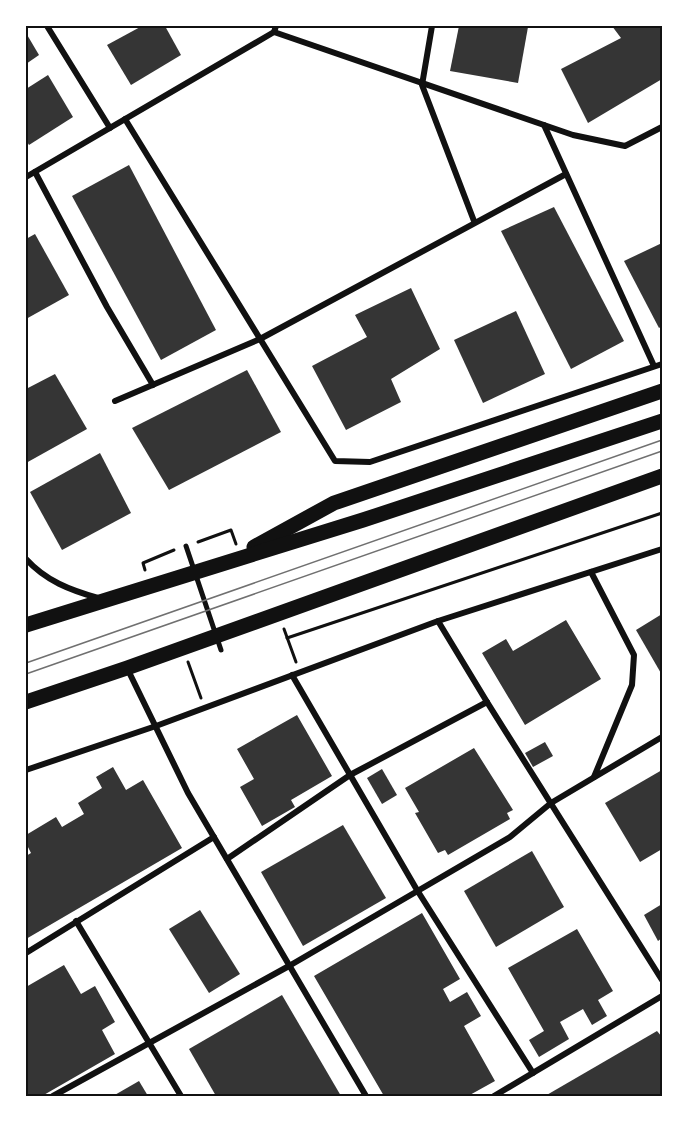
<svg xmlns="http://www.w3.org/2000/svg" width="688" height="1122" viewBox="0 0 688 1122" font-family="Signika,sans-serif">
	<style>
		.building { fill: #353535 }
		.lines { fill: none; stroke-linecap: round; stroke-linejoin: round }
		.path { stroke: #111; stroke-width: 3 }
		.pedestrian { stroke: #111; stroke-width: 5 }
		.minor { stroke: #111; stroke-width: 6 }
		.primary { stroke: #111; stroke-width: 15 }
		.tram { stroke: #707070; stroke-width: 1.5 }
		.neatline { fill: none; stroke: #111; stroke-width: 2 }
	</style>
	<rect width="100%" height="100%" fill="#fff"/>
	<g class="building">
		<path d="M142,26h23l16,29 -50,30 -24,-40z"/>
		<path d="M459,26l69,1 -10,56 -68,-12z"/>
		<path d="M612,26h50v53l-74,44 -27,-54 60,-31z"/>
		<path d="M26,33l13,22 -13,9z"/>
		<path d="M48,75l25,42 -44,28 -3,-5v-51z"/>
		<path d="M129,165l87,165 -55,30 -89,-164z"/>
		<path d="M554,207l70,134 -53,28 -70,-138z"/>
		<path d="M35,234l34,61 -43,24v-80z"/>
		<path d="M662,243v83l-3,2 -35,-67z"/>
		<path d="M411,288l29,61 -49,30 10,23 -55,28 -34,-64 55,-29 -12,-22z"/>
		<path d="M516,311l29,63 -62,29 -29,-63z"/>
		<path d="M247,370l34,62 -112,58 -37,-62z"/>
		<path d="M55,374l32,55 -61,34v-74z"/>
		<path d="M100,453l31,60 -69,37 -32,-58z"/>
		<path d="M662,614v61l-26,-45z"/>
		<path d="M566,620l35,59 -76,46 -43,-72 24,-14 7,12z"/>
		<path d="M297,715l35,61 -41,24 4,7 -33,19 -22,-39 14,-8 -17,-30z"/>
		<path d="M545,742l8,14 -20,11 -8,-14z"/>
		<path d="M474,748l39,62 -6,3 3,6 -62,36 -3,-5 -7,3 -23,-40 4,-1 -14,-24z"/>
		<path d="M113,767l13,23 17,-10 39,68 -156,91v-83l5,-3 -5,-10v-8l30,-18 6,10 22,-13 -6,-11 24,-15 -6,-11z"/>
		<path d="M382,769l15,26 -15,9 -15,-26z"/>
		<path d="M662,770v79l-22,13 -35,-59z"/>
		<path d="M343,825l43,73 -83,48 -42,-74z"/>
		<path d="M532,851l32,56 -68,40 -32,-56z"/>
		<path d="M662,904v34l-4,3 -14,-26z"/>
		<path d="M200,910l40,64 -31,19 -40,-64z"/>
		<path d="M422,913l38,66 -17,10 7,13 17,-10 14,24 -17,10 31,55 -27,15h-84l-70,-120z"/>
		<path d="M577,929l36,62 -15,9 9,16 -15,9 -9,-16 -23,13 9,17 -30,18 -10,-17 15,-9 -36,-63z"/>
		<path d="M64,965l17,29 14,-8 20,36 -13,8 13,24 -73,42h-16v-109z"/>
		<path d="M282,995l59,101h-125l-27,-47z"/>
		<path d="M657,1031l5,6v59h-117z"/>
		<path d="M139,1081l9,15h-35z"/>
	</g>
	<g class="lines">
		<g class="path">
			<path d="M198,542l33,-12 5,14"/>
			<path d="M145,570l-2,-7 31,-13"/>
			<path d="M284,629l12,33"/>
			<path d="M287,638l375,-125"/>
			<path d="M188,662l13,36"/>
		</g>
		<path class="pedestrian" d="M186,546l35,104"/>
		<g class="minor">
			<path d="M47,26l63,102"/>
			<path d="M432,26l-10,59 52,136"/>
			<path d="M274,32l299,103 52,11 37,-19"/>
			<path d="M125,119l210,342 35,1 292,-98"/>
			<path d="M544,125l110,241"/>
			<path d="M35,172l72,135 46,78"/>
			<path d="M26,177l248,-145 2,-6"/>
			<path d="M115,401l145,-62 306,-165"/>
			<path d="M662,549l-224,72 49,81 175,278"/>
			<path d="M26,559c20,22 44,31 72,39"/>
			<path d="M591,572l43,83 -2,30 -38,92"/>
			<path d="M127,668l61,125 178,303"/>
			<path d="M292,675l125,215 116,183"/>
			<path d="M26,770l130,-44 282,-105"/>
			<path d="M227,859l123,-84 137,-73"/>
			<path d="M76,921l105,175"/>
			<path d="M26,953l188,-116"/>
			<path d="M53,1096l236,-130 221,-129 41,-34 111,-66"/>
			<path d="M494,1096l168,-100"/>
		</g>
		<g class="primary">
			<path d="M254,547l80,-44 328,-112"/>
			<path d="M26,625l337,-105 299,-99"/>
			<path d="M26,702l101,-34 535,-192"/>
		</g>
		<g class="tram">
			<path d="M26,663l636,-223"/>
			<path d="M26,674l636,-223"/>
		</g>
	</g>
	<rect width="688" height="1122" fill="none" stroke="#ffffff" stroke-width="54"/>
	<rect x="27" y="27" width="634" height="1068" class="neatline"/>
</svg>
